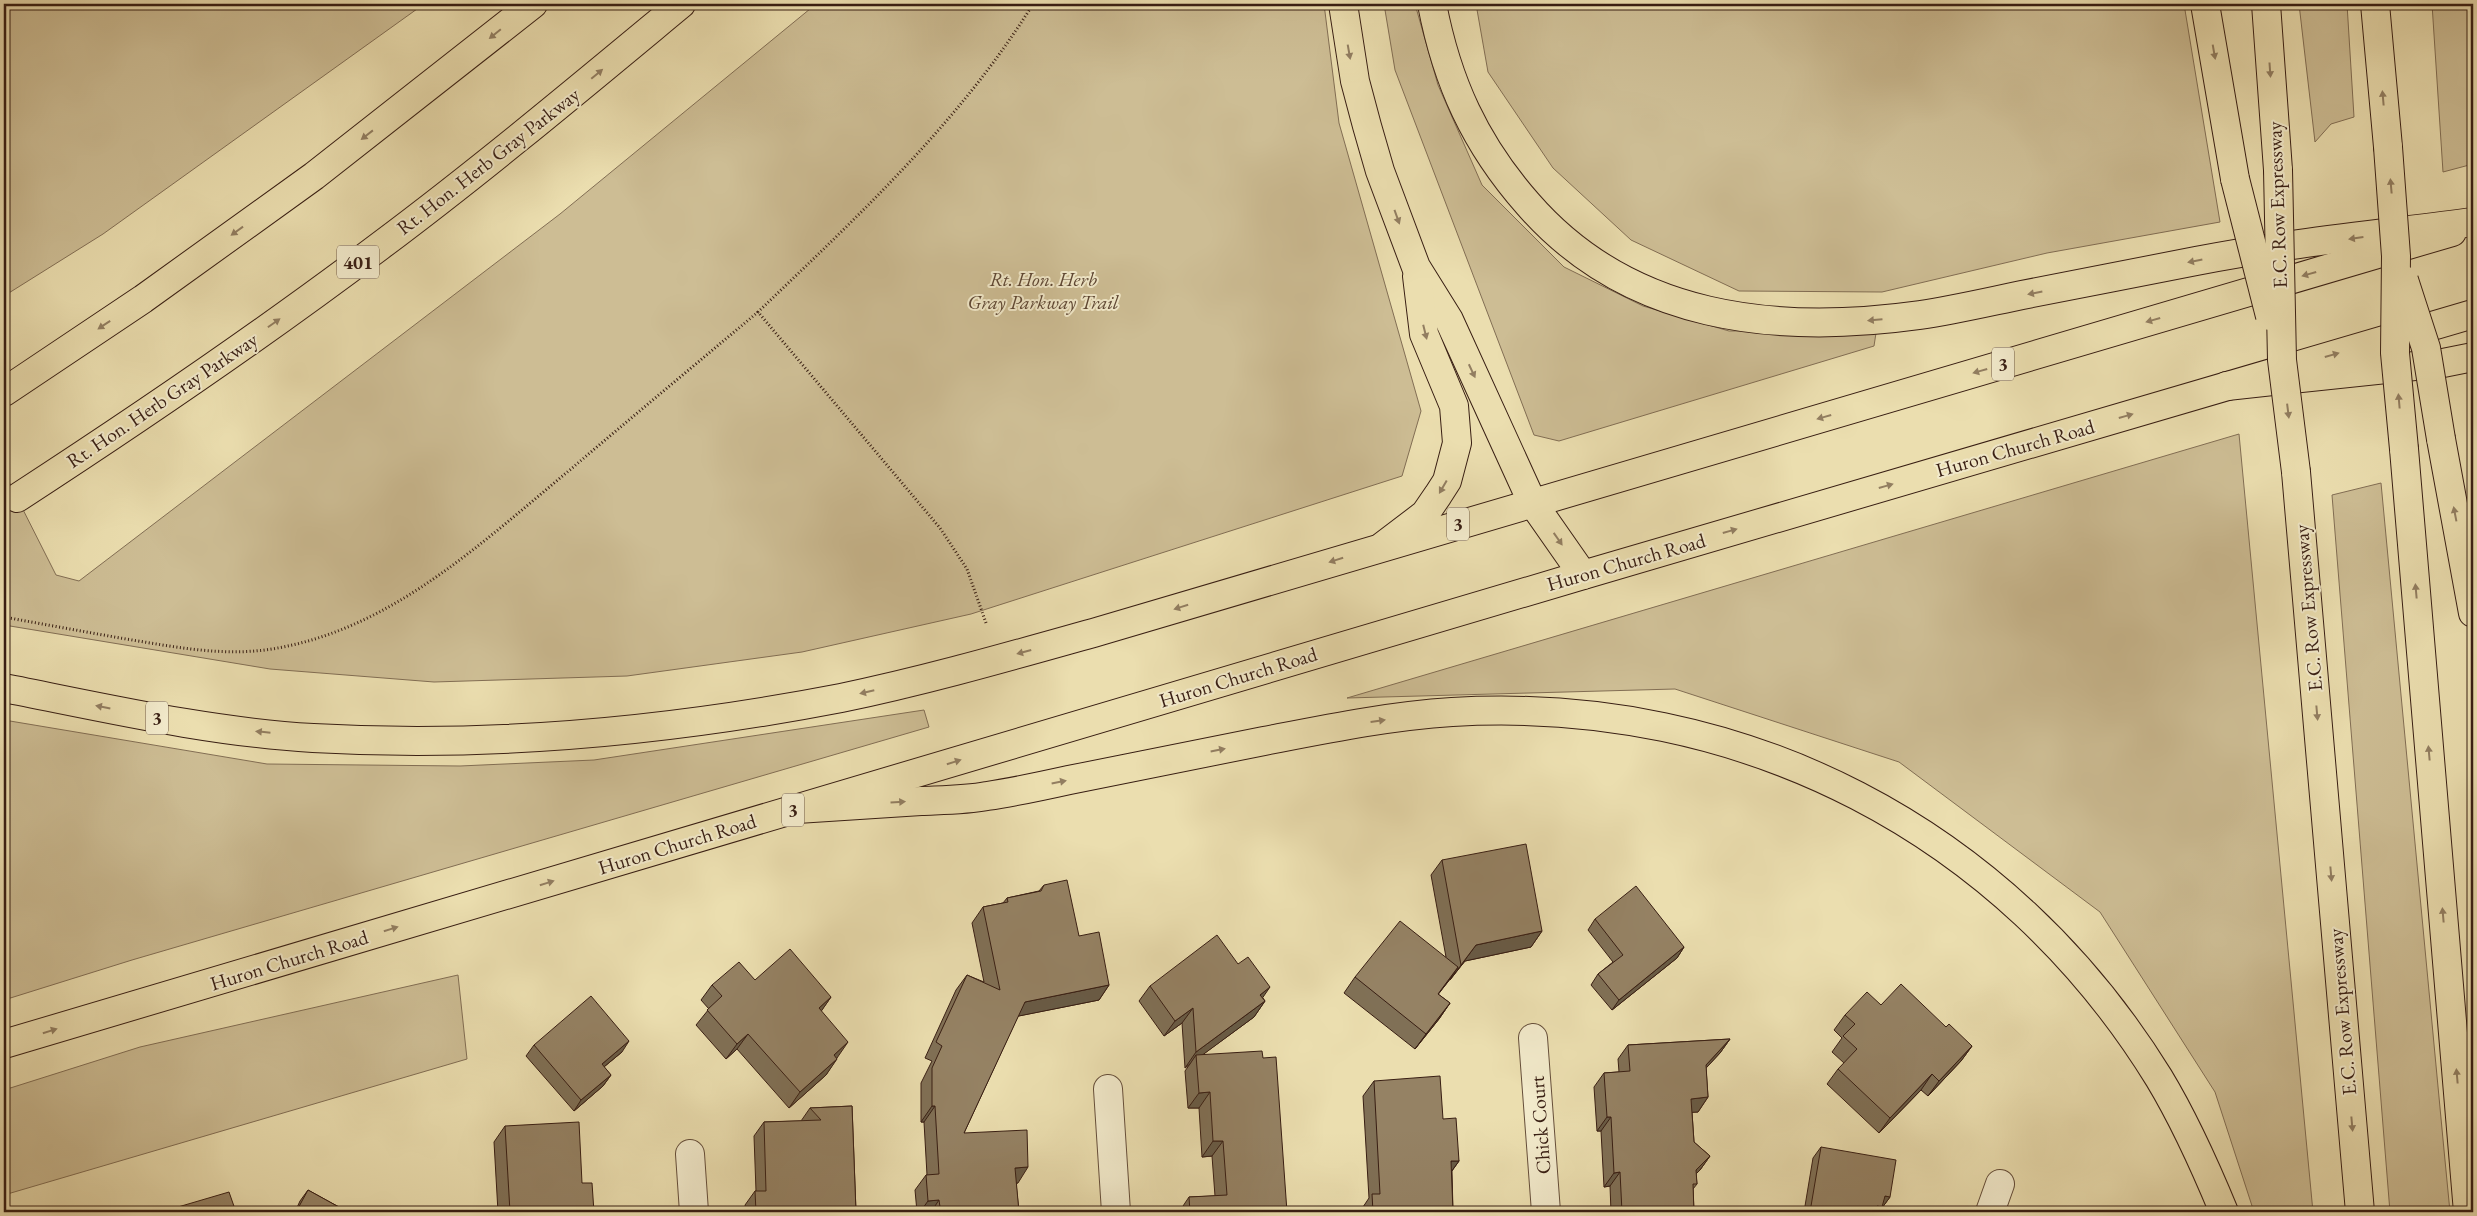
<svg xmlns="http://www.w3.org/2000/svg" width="2477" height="1216" viewBox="0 0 2477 1216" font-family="'EB Garamond',serif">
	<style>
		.green { fill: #cdbd94; stroke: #826e54 }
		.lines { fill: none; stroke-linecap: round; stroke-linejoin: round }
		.minor-casing { stroke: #654e3a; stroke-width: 30 }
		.trunk-casing { stroke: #381e13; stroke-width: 30 }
		.motorway-casing { stroke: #381e13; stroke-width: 30 }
		.path { stroke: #381e13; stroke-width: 3; stroke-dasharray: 1 2.5; stroke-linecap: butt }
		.minor { stroke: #f2eacb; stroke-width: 28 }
		.trunk { stroke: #ebdeaf; stroke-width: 28 }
		.motorway { stroke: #ebdeaf; stroke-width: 28 }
		.motorway-bridge-casing { stroke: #381e13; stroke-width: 30; stroke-linecap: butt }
		.motorway-bridge { stroke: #ebdeaf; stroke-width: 28 }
		.wall { fill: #807056; stroke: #381e13 }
		.shaded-wall { fill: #685b46; stroke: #381e13 }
		.building { fill: #958264; stroke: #381e13 }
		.oneway { fill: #927e61 }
		.labels { text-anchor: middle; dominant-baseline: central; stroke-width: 4; stroke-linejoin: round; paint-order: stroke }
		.shield { fill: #f2eacb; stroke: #705b4a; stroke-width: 1 }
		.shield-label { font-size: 19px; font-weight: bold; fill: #381e13 }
		.street-label { font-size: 20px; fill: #381e13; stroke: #f2eacb }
		.park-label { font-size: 20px; font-style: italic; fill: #5d4633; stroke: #f2eacb }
	</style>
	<rect width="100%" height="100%" fill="#ebdeaf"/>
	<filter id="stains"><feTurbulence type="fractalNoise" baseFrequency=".004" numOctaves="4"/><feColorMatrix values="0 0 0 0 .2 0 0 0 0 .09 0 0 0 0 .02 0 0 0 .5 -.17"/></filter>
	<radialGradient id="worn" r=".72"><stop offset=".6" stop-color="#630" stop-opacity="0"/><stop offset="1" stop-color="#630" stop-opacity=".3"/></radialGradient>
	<g class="green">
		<path d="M4,4h420l-321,230 -99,62z"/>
		<path d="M816,4h508l15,119 82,288 -19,65 -431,138 -169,38 -175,24 -193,6 -164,-13 -266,-44v-153l52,103 23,6 481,-367z"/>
		<path d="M1384,4h31l23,81 44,100 82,82 79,39 86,25 115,-1 32,3 -2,13 -315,95 -25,-6 -139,-365z"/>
		<path d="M1476,4h708l36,218 -173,31 -165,39 -143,-1 -108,-51 -78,-72 -65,-96z"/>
		<path d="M2299,4h48l7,113 -23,7 -16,18z"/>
		<path d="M2432,4h41v160l-30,8z"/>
		<path d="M2239,434l74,778h-59l-39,-120 -115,-180 -201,-150 -224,-73 -328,9z"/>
		<path d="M2381,483l63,667 6,62h-60l-58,-717z"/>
		<path d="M924,710l5,17 -797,233 -128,40v-280l263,44 193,2 134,-6z"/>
		<path d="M458,975l9,84 -463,136v-105l136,-43z"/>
	</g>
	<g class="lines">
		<defs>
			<g id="minor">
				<path d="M1533,1038l13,174"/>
				<path d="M1108,1089l8,123"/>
				<path d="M690,1154l4,58"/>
				<path d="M1990,1212l10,-28"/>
			</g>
			<g id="trunk">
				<path d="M4,688c102,20 205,44 309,50 174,10 357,-7 528,-40 87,-18 173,-43 259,-67l1352,-399"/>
				<path d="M4,1044l1579,-469 890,-261"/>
			</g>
			<g id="motorway">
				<path d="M1343,4l12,77 12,45 13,45 36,96 33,53 83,182 51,73"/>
				<path d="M1432,4c15,78 43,140 96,200 101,116 248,131 392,111 34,-5 68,-13 102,-20 58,-11 116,-23 174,-34 91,-18 185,-27 277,-39"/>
				<path d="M2205,4l30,175"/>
				<path d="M2266,4l12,166"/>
				<path d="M2375,4l13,143"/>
				<path d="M2227,386l216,-23 30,-6"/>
				<path d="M4,392l139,-93 171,-123 219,-172"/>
				<path d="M2441,439l32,174"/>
				<path d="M2404,449l64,763"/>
				<path d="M2296,472l64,740"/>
				<path d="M17,498c123,-80 245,-163 363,-252 103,-77 202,-160 301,-242"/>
				<path d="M1383,546l42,-32 13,-19 9,-14 10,-38 -3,-37 -30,-72 -7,-58"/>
				<path d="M797,809c41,-3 83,-5 124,-8 22,-1 45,-1 66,-5 27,-4 55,-10 82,-16 65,-13 130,-26 195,-39 62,-12 125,-25 188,-29 291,-17 554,118 707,366 26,43 46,88 65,134"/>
			</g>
		</defs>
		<use href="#minor" class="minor-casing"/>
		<use href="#trunk" class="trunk-casing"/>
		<use href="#motorway" class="motorway-casing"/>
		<g class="path">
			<path d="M4,617c38,7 77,14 116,21 50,8 101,19 152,11 119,-19 209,-106 299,-180 62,-53 125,-105 187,-157"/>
			<path d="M986,623l-19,-54 -27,-41 -182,-216c100,-96 202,-190 275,-308"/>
		</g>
		<use href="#minor" class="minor"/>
		<use href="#trunk" class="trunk"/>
		<use href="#motorway" class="motorway"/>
		<defs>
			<g id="motorway-bridge">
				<path d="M2388,147l8,109 -1,97 9,96"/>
				<path d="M2278,170l4,190 14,112"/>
				<path d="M2235,179l35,137"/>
				<path d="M2404,280l22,68 15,91"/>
			</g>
		</defs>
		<use href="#motorway-bridge" class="motorway-bridge-casing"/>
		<use href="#motorway-bridge" class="motorway-bridge"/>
	</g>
	<g class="wall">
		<path d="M1442,860l100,71 -11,16 -66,14 -27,33 12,9 -11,16 -24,30 -71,-56 11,-16 91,-20 -15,-82z"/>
		<path d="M1044,885l35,51 30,49 -10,15 -81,16 -54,117 54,50h-2l3,29h-102l-2,-22 11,-15h1l-3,-53h-3v-39l11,-22 -7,-3 31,-68 11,-15 17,7 -12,-59 11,-16 20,-4 4,-5 32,-7z"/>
		<path d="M1595,919l89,28 -7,11 -65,52 -21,-25 7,-11 15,-12 -25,-32z"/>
		<path d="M755,980l76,17 -10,14 16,47 -11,17 -37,33 -52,-59 -11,10 -30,-34 13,-16 -8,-9 11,-15z"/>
		<path d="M1150,986l113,12 2,3 -11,16 -52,38 61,3 24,154h-108l10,-15 26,-1 -3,-40 -10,1 -3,-49h-11l-3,-37 5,-7 -5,4 -3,-45 -18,13 -25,-35z"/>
		<path d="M1881,1005l65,22 26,19 -11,15 -33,35 -7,-6 -42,43 -52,-49 11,-15 6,-6 -12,-11 10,-14 -8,-8 11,-15z"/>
		<path d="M1730,1039l-10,14 -14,15 2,29 -10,15h-6l2,30 16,14 -10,14 -4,4 1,10 -4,5 1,23h-83l-1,-26 -6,1 -3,-56h-4l-3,-44 10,-14 15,-1 -1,-13 10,-14z"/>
		<path d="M534,1045l88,7 -18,15 7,8 -8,11 -29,25 -48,-55z"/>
		<path d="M1374,1081l69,38 16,42 -7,10 1,41h-92v-2l8,-12 -6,-102z"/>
		<path d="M852,1106l4,106h-110l-1,-7 10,-14h1l-2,-55 10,-14 37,-1 9,-13z"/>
		<path d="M505,1126l77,57 12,29h-96l-4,-70z"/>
		<path d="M1821,1147l69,50 -11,15h-75l9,-54z"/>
		<path d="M308,1190l40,22h-53l5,-11z"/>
	</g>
	<g class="shaded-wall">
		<path d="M1542,931l-11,16 -66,14 -15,19 26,-35z"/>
		<path d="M1684,947l-7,11 -65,52 7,-10z"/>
		<path d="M1458,967l-11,16 -20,26 11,-15z"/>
		<path d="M1109,985l-10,15 -85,17 11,-15z"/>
		<path d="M1270,987l-11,16 1,-8z"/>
		<path d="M831,997l-11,16 -1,-5z"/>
		<path d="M1265,1001l-11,16 -57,42 -1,-4 -6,9 -5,4 11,-16z"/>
		<path d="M1450,1003l-11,16 -24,30 11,-15z"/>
		<path d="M1193,1008l-11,15 -18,13 11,-15z"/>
		<path d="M748,1034l-11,15 -11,10 11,-15z"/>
		<path d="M1730,1039l-10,14 -24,26 10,-14z"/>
		<path d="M629,1041l-7,11 -28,23 8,-11z"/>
		<path d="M848,1042l-11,16 -14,12 11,-15z"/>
		<path d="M1972,1046l-11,15 -33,35 11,-15z"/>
		<path d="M837,1059l-11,16 -37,33 11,-16z"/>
		<path d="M1932,1074l-11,16 -42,43 11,-15z"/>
		<path d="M611,1075l-8,11 -29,25 7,-11z"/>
		<path d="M1210,1092l-11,16h-11l11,-15z"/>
		<path d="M1708,1097l-10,15 -17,1 10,-14z"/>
		<path d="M932,1106h3l-11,16h-3z"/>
		<path d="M1607,1117h4l-10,14h-4z"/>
		<path d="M1213,1141h10l-11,15 -10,1z"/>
		<path d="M1710,1156l-10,14 -14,14 10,-14z"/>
		<path d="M1451,1161h8l-11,15z"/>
		<path d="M1028,1167l-10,16 -14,1 11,-16z"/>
		<path d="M1620,1172l-10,14 -6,1 10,-14z"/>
		<path d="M1885,1196l5,1 -11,15h-7z"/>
		<path d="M939,1200l-8,12h-11l8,-11z"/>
		<path d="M940,1207h5l-3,5h-6z"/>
	</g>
	<g class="building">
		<path d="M1526,844l16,87 -66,14 -15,20 -19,-105z"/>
		<path d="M1067,880l12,56 20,-4 10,53 -84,17 -61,131 63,-3 1,37 -13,1 4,44h-73l-1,-5h-5l-1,-7 -11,1 -2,-26 13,-1 -4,-68h-3v-38l10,-22 -6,-4 31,-67 33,15 -17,-83 25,-5 -1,-4 34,-7 3,-6z"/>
		<path d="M1636,886l48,61 -65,53 -21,-26 25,-19 -28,-36z"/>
		<path d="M1400,921l58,46 -20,27 12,9 -24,31 -71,-57z"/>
		<path d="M1217,935l21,29 10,-7 22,30 -10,8 5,6 -69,51 -3,-44 -18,13 -25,-35z"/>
		<path d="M790,949l41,48 -12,11 29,34 -14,13 3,4 -37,33 -52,-58 -11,10 -30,-34 15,-14 -10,-11 27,-23 16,18z"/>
		<path d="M1901,984l45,43 3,-3 23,22 -33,35 -7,-7 -42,44 -52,-49 19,-20 -14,-13 12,-12 -10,-9 22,-23 14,13z"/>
		<path d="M591,996l38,45 -27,23 9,11 -30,25 -47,-55z"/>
		<path d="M1730,1039l-24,26 2,32 -17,2 3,43 16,14 -14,14 1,14h-4l1,28h-72l-2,-40 -6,1 -3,-56h-4l-3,-44 26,-2 -2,-26z"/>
		<path d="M1262,1051l1,7 13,-1 11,155h-97l-1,-15 38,-2 -4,-54h-10l-3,-49 -11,1 -3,-38z"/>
		<path d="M1440,1076l3,43 13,-1 3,43h-8l2,51h-80l-1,-18h8l-6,-113z"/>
		<path d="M852,1106l4,106h-100l-1,-21h11l-2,-69 57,-2 -11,-12z"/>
		<path d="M579,1122l3,61h10l2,29h-84l-5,-86z"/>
		<path d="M1821,1147l75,13 -6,37 -5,-1 -3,11 -5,-1 -1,6h-66z"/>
		<path d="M308,1190l40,22h-52z"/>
		<path d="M229,1192l7,20h-75z"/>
	</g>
	<defs><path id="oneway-solid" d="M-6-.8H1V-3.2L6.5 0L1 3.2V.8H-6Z" transform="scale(1.25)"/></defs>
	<g class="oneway">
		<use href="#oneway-solid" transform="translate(495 34) rotate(141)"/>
		<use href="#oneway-solid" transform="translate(1349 52) rotate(80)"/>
		<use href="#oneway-solid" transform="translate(2214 52) rotate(80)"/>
		<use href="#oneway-solid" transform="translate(2270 70) rotate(86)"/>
		<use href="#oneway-solid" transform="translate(597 74) rotate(-40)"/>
		<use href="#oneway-solid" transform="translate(2383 98) rotate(-95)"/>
		<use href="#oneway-solid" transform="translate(367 135) rotate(142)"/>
		<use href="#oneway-solid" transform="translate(2391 186) rotate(-95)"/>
		<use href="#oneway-solid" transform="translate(1397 217) rotate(70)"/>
		<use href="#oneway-solid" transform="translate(237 231) rotate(144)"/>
		<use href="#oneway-solid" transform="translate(2356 238) rotate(172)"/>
		<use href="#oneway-solid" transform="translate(2195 261) rotate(169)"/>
		<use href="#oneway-solid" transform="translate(2309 274) rotate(164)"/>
		<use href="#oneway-solid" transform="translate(2035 293) rotate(169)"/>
		<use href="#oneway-solid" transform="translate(1875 320) rotate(175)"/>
		<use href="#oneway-solid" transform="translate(2153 320) rotate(164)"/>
		<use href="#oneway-solid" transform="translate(274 323) rotate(-35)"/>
		<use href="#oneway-solid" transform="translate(104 325) rotate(146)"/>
		<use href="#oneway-solid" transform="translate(1425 332) rotate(76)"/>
		<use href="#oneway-solid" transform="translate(2332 355) rotate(-16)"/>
		<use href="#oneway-solid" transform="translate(1472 371) rotate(65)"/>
		<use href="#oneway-solid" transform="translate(1980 371) rotate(164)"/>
		<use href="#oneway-solid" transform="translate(2399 401) rotate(-95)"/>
		<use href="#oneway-solid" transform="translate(2288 411) rotate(83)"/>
		<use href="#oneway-solid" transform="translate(2126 416) rotate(-16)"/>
		<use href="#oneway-solid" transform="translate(1824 417) rotate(164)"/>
		<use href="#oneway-solid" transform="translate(1886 486) rotate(-16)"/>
		<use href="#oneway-solid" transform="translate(1443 487) rotate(120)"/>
		<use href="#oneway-solid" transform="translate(2455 514) rotate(-101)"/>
		<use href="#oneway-solid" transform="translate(1730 531) rotate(-16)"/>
		<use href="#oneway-solid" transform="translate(1558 539) rotate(55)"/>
		<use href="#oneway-solid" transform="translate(1336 560) rotate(163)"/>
		<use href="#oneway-solid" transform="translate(2416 591) rotate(-95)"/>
		<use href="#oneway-solid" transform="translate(1181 607) rotate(163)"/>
		<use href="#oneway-solid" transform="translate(1024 652) rotate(165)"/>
		<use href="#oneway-solid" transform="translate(867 692) rotate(167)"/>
		<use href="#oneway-solid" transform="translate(103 707) rotate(-169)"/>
		<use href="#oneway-solid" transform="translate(2317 713) rotate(85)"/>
		<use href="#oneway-solid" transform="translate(1378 721) rotate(-8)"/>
		<use href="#oneway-solid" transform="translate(263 732) rotate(-174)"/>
		<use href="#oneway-solid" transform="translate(1218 750) rotate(-11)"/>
		<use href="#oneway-solid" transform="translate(2429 753) rotate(-95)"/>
		<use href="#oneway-solid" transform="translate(954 762) rotate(-17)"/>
		<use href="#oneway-solid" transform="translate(1059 782) rotate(-11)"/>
		<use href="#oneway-solid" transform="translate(898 802) rotate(-4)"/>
		<use href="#oneway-solid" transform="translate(2331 874) rotate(85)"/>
		<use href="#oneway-solid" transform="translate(547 883) rotate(-17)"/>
		<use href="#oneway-solid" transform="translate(2443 915) rotate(-95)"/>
		<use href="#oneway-solid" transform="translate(391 929) rotate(-17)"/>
		<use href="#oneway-solid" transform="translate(50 1031) rotate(-17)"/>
		<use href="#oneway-solid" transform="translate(2457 1076) rotate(-95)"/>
		<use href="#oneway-solid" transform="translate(2352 1124) rotate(85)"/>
	</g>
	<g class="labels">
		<g class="shield">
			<rect x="337" y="245.5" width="42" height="33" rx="4"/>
			<rect x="1992" y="347.5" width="22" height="33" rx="4"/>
			<rect x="1447" y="507.5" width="22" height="33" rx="4"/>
			<rect x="146" y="701.5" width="22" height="33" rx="4"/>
			<rect x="782" y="793.5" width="22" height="33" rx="4"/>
		</g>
		<g class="shield-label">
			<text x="358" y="262">401</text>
			<text x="2003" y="364">3</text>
			<text x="1458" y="524">3</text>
			<text x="157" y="718">3</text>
			<text x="793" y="810">3</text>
		</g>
		<g class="street-label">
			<text transform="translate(488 161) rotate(-38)">Rt. Hon. Herb Gray Parkway</text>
			<text transform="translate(2277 205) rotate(-92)">E.C. Row Expressway</text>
			<text transform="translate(162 400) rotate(-34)">Rt. Hon. Herb Gray Parkway</text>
			<text transform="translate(2015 448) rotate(-16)">Huron Church Road</text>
			<text transform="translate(1626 562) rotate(-16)">Huron Church Road</text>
			<text transform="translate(2308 608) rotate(-95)">E.C. Row Expressway</text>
			<text transform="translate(1238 677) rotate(-17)">Huron Church Road</text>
			<text transform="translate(677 844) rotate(-17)">Huron Church Road</text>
			<text transform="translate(289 960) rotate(-17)">Huron Church Road</text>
			<text transform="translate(2342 1012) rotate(-95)">E.C. Row Expressway</text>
			<text transform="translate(1540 1125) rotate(-94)">Chick Court</text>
		</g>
		<g class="park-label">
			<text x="1043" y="279">Rt. Hon. Herb<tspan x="1043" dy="23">Gray Parkway Trail</tspan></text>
		</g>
	</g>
	<rect width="2477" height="1216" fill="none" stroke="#ebdeaf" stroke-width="20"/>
	<rect x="5" y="5" width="2467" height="1206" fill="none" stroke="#381e13" stroke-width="2.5"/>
	<rect x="10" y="10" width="2457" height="1196" fill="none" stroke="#381e13"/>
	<rect width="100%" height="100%" filter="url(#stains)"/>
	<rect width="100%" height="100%" fill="url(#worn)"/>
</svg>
